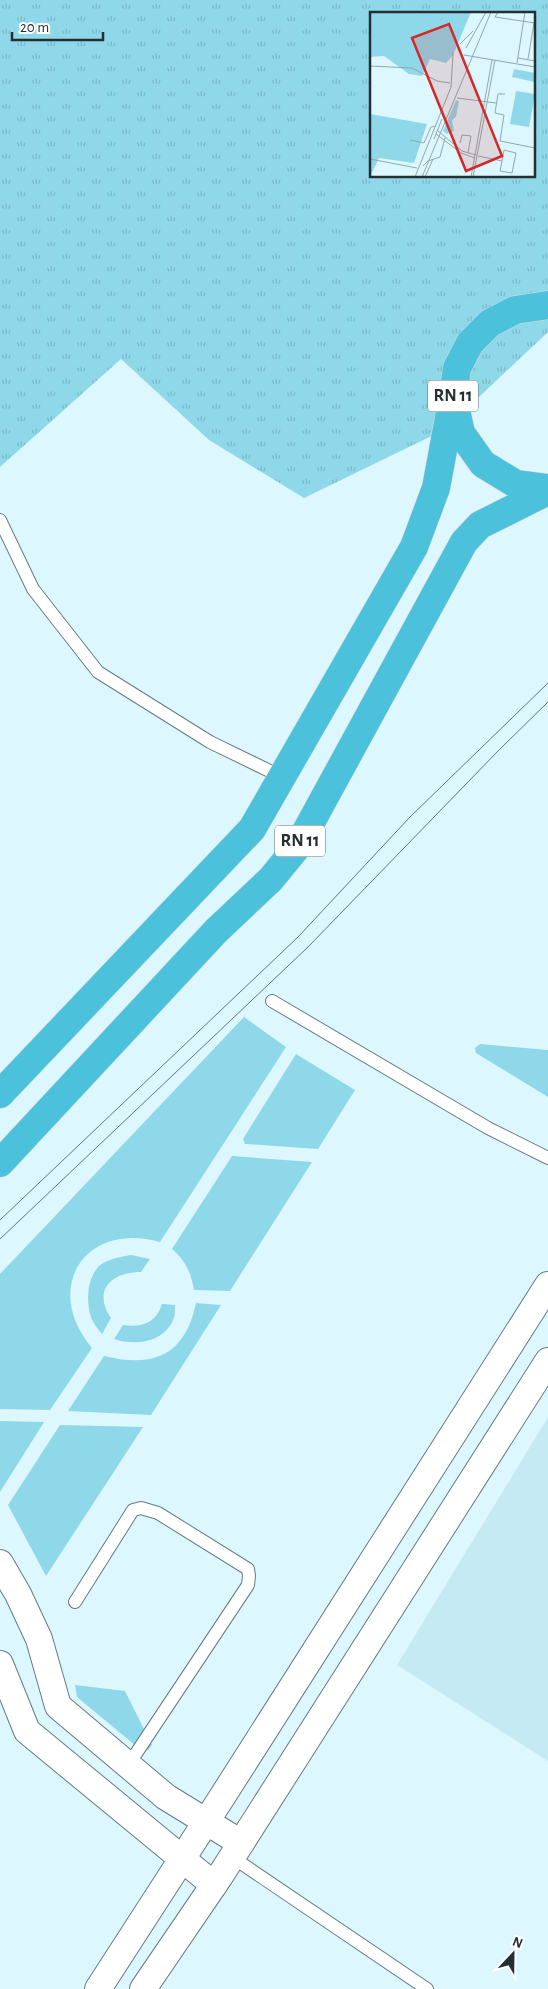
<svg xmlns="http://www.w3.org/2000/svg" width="548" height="1989" viewBox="0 0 548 1989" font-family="'Alegreya Sans',sans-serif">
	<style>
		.built { fill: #c6eaf3 }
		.grass { fill: url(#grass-tufts); fill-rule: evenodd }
		.garden { fill: #8fd8ea }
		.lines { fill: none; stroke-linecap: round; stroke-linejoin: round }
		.lane-casing { stroke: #647c82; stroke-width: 14 }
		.street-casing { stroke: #647c82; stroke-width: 28 }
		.highway-casing { stroke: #d8dada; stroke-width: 29 }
		.lane { stroke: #fff; stroke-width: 12 }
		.street { stroke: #fff; stroke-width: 26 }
		.highway { stroke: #4cc1db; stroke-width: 28 }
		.tram { stroke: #657579; stroke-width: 1 }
		.labels { text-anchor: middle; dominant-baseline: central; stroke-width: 5; stroke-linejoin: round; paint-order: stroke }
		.shield { fill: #fff; stroke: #666d70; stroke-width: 1 }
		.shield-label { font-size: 18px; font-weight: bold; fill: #252f32 }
		.inset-road { fill: none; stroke: #93a7ac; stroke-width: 1 }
		.view { fill: #d62828; fill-opacity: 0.15; stroke: #d62828; stroke-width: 2.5 }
		.inset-edge { fill: none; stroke: #252f32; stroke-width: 2.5 }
	</style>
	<defs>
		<pattern id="grass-tufts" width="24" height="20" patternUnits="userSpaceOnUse" patternTransform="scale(1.25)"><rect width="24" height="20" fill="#8fd8ea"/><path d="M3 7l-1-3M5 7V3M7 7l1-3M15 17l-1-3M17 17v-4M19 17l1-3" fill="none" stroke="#7bbac9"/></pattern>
	</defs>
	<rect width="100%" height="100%" fill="#dcf7fe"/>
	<path class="built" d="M548,1417v344l-151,-96z"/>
	<path class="grass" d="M0,0h548v332l-104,98 -140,68 -95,-58 -88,-81 -121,108zM372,14h162v162h-162z"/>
	<g class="garden">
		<path d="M244,1017l42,30 -126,195c-76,-21 -118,47 -68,106l-42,62 -50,-1v-135z"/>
		<path d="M480,1044l68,6v47l-72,-44 -1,-5z"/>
		<path d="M296,1054l59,36 -37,59 -73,-5 -2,-5z"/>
		<path d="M232,1156l80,6 -82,129 -36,-1c-3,-17 -8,-29 -22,-41z"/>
		<path d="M131,1255l19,4 -9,13c-29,0 -49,18 -30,46l-9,16c-4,-5 -9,-11 -11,-17 -5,-15 -4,-37 7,-50 8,-8 23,-10 33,-12z"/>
		<path d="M196,1303l25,2 -70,110 -83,-4 36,-55c49,12 81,0 92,-53z"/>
		<path d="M162,1304l13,1c0,5 0,11 -2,15 -10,23 -38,26 -59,19l9,-14c19,3 33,-2 39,-21z"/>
		<path d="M0,1421l44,1 -44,70z"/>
		<path d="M60,1425l83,2 -97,149 -38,-71z"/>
		<path d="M75,1685l50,6 27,54 -4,5 -6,1 -65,-54z"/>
	</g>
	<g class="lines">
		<defs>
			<g id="lane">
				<path d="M0,520l33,69 65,83 112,70 72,35"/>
				<path d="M272,1001l216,127 60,30"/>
				<path d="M75,1602l58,-92 8,-2 17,5 90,56 1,7 -1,9 -119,179"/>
				<path d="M232,1857l195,132"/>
			</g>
			<g id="street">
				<path d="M0,1563l18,31 21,45 19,67 108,91 75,46"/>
				<path d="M0,1664l27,67 187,154"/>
				<path d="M98,1989l126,-195 324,-509"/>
				<path d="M143,1989l77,-113 328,-515"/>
			</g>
			<g id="highway">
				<path d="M548,305l-33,5 -25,13 -20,20 -13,25 -4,28 8,37 22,31 33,20 32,4"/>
				<path d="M0,1094l252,-265 162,-282 22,-59 17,-92"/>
				<path d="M0,1163l216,-232 55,-52 27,-33 166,-304 16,-17 68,-34"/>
			</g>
		</defs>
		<use href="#lane" class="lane-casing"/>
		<use href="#street" class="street-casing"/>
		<use href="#highway" class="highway-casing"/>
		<use href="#lane" class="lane"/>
		<use href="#street" class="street"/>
		<use href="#highway" class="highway"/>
		<g class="tram">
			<path d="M0,1220l298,-283 112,-120 138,-134"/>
			<path d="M0,1239l308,-292 191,-197 49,-48"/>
		</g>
	</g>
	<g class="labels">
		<g class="shield">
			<rect x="428" y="380.5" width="50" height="31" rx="4"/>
			<rect x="275" y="825.5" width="50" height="31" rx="4"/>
		</g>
		<g class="shield-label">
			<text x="453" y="396">RN 11</text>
			<text x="300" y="841">RN 11</text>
		</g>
	</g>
	<g transform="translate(370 12)">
		<rect width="165" height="165" fill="#dcf7fe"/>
		<path d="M0,0h101l-18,43 -7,8 -16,-4 -8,17 -13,-2 -25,-18 -14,1zM0,102l57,10 -13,39 -35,-5 -9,19z" fill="#8fd8ea"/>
		<path d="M144,57l21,4v9l-23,-5zM146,79l19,3 -6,33 -19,-3zM86,88l3,1 -3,16 -4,3 2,11 -7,3 -4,-3z" fill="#8fd8ea"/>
		<path class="inset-road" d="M128,0l-3,5 40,6M90,32l13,-13M96,36l20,-36M94,43l71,12M148,46l17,3M158,47l6,-36M147,51l8,-51M0,54l42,2 25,13 13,2M135,82h-7l-3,19 9,2 -4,26 35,7M87,86l39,5M68,119l24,20 14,4M66,122l25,19 14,5M64,127l8,-20M40,128l14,3 7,-16 5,-1M90,131l2,-8 9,1 -3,17M108,144l24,5 2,-11 12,3 -4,20 -12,-2 2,-10M0,147l47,9M53,154l5,-5 12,-4 5,-19M45,165l36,-90 2,-34M52,165l69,-165M55,165l8,-18M101,165l21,-117M103,165l22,-117"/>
		<path class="view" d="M79,12l53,132 -36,15 -54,-133z"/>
		<rect width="165" height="165" class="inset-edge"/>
	</g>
	<g transform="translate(513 1954) rotate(22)" stroke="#ffffff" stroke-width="4" paint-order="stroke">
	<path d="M0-4L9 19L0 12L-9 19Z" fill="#252f32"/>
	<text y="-8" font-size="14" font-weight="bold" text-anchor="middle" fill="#252f32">N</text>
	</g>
	<path d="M12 32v8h91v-8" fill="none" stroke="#252f32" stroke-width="2.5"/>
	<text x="20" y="32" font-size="15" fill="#252f32" stroke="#ffffff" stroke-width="4" paint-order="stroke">20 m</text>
</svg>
